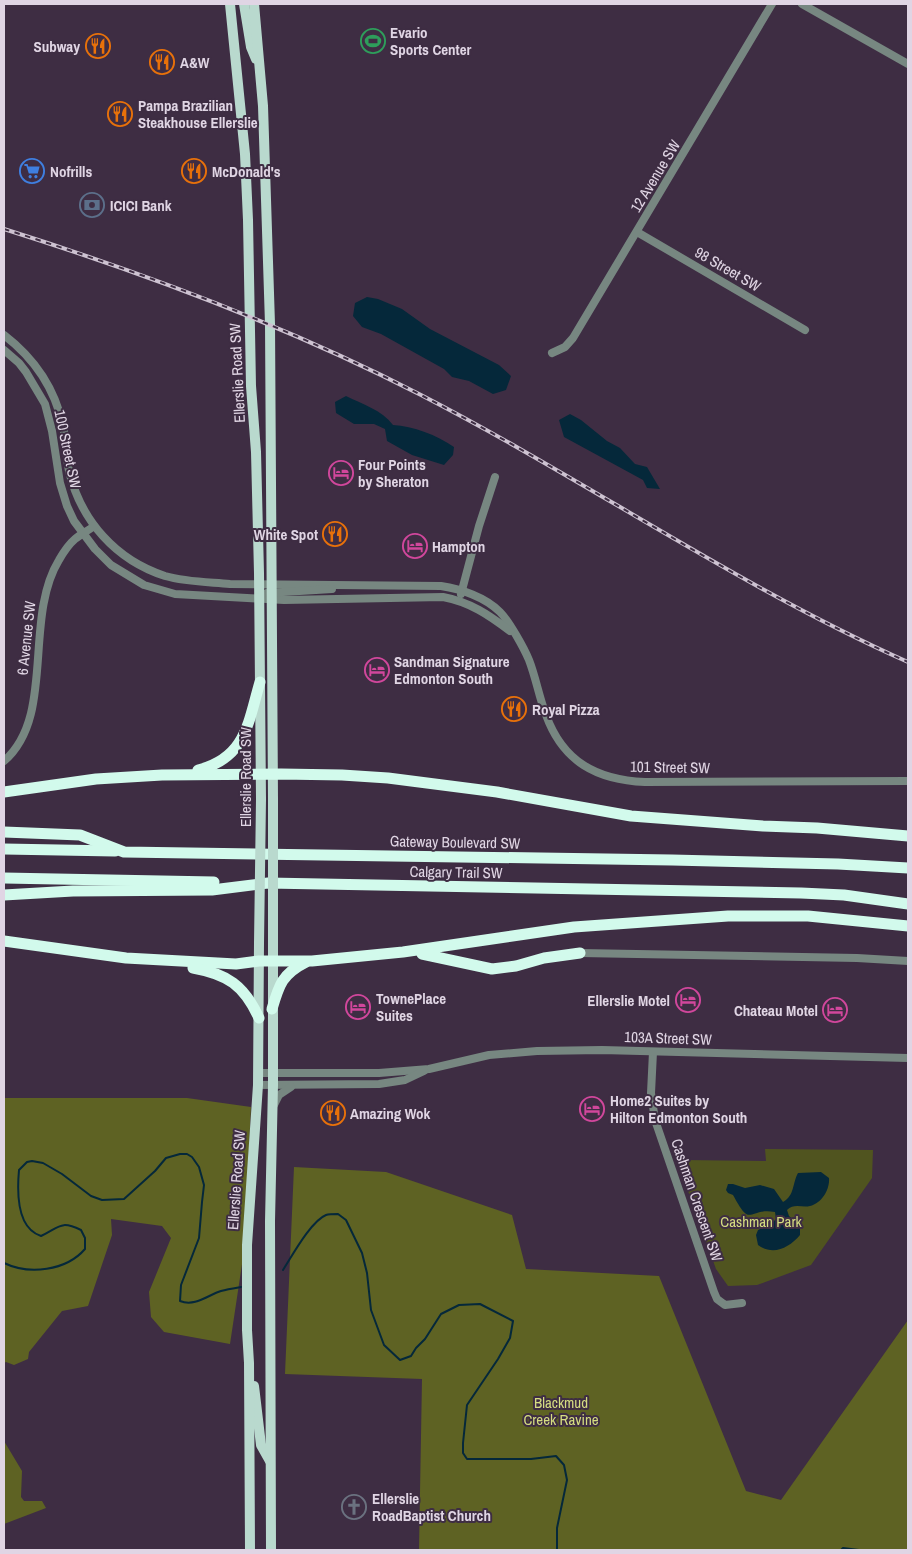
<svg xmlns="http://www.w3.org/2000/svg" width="912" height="1554" viewBox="0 0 912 1554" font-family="'Archivo Narrow',sans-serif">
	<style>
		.green { fill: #50541f }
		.forest { fill: #5e6223 }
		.water { fill: #05283a }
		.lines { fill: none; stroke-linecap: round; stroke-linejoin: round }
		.stream { stroke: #05283a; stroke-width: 2 }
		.minor { stroke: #778781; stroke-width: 8 }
		.major { stroke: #b9d9ce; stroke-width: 10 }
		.highway { stroke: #d2faec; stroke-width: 11 }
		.rail-casing { stroke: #cdc2d1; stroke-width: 4 }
		.rail { stroke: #3e2d43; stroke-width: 2; stroke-dasharray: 5.5; stroke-linecap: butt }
		.major-bridge { stroke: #b9d9ce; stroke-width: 10 }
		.labels { text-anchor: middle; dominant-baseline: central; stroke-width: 4; stroke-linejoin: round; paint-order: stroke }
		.poi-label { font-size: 15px; font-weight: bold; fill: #e0d5e4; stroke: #3e2d43; text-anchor: start }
		.street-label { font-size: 15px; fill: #e0d5e4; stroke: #3e2d43 }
		.park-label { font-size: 15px; fill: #d5dd81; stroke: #3e2d43 }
	</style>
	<rect width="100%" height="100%" fill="#3e2d43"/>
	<path class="green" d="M765,1149l108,1 -1,28 -61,87 -54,20 -29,1 -12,-17 -38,-106 4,-3 84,1z"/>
	<g class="forest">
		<path d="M4,1098h183l64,9 -7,144 -14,93 -66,-12 -13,-15 -2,-25 22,-54 -9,-12 -51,-7 1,16 -24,71 -26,5 -33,41 -1,7 -14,6 -8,-3 -2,1z"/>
		<path d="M294,1167l92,5 126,43 14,54 133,7 87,215 35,9 127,-180v230h-489l3,-171 -137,-5z"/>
		<path d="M4,1441l18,30 -1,26 3,4h18l4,7 -42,16z"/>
	</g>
	<g class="water">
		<path d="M367,297l11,2 24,10 28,20 69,36 12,11 -5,14 -13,4 -24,-13 -17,-4 -8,-8 -63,-35 -19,-7 -9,-11 2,-13z"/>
		<path d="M346,396c16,8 36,14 47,29 20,1 44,10 61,22l-1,8 -9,10 -32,-10 -25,-14 -2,-12 -11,-5h-20l-18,-11 -1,-11z"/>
		<path d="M570,414l11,6 26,21 13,7 15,16 12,3 13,22 -13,-1 -4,-8 -79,-43 -5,-17z"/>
		<path d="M821,1172l8,6c1,11 -7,25 -19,28 -8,2 -16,-3 -23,4l2,6 11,10v9c-11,13 -27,21 -42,10l-2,-10 2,-5 13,-6 5,-5 -1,-7c-28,-5 -23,18 -42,-17l-5,-2 -2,-3 2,-6h5l12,4 15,-3 14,4 9,13c12,-7 9,-18 15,-29z"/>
	</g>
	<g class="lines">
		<g class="stream">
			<path d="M4,1263c25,12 62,8 81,-14v-11l-4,-8c-21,-10 -21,-3 -40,6 -25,-8 -24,-44 -22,-66l8,-8 5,-1 11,2 19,11 29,22 11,4 22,-1 31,-28 11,-13 14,-4h7l5,3 7,10 5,18 -2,17 -3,36 -18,47 -1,16c15,6 28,-6 41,-10 7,-2 14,-3 20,-4"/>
			<path d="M283,1270c9,-14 28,-49 43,-55 3,-1 9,-1 12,-1l8,6 16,33 5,20 4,37 13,35 16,15 11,-4 5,-8 9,-9 16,-25 18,-9 21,-1 33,17 -3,17 -12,21 -31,46 -4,38v10l4,6h64l25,-3 8,9 3,15 -10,48v22"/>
			<path d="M841,1550l2,-2 16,2"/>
		</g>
		<g class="minor">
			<path d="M802,4l106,60"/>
			<path d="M637,232l168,98"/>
			<path d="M4,335c30,23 51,54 59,91 3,14 3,30 6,45 12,50 47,89 96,105 21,6 43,6 65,8l211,2c20,3 44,11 59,26 9,9 24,36 29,48 7,18 10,37 17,55 17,47 51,65 99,67l263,-1"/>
			<path d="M4,350l15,13 7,9 19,32 7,27 8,52 7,23 7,15 21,28 16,16 33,20 31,9 109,6 159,-3c27,5 46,18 67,34"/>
			<path d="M552,353l13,-6 8,-9 199,-334"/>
			<path d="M267,593l65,-4"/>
			<path d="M461,594l18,-68 16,-49"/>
			<path d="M4,761c52,-45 19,-142 55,-201 4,-7 9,-15 16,-21 6,-5 13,-8 19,-13"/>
			<path d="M580,953l277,5 51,3"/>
			<path d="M653,1052l-2,41 4,27 59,172 3,7 8,6 17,-2"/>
			<path d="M258,1073h121l50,-4 60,-14 48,-4 65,-1 306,8"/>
			<path d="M258,1085l121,-1 26,-4 19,-9"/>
			<path d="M274,1105l5,-10 12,-8"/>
		</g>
		<g class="major">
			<path d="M230,4l15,150 3,66 3,166 5,66 3,121 2,226"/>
			<path d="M244,4l7,43 5,12"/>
			<path d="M254,4l9,102 7,218 3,475"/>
			<path d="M254,1386l7,59 9,16"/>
			<path d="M250,1550l-1,-187 -2,-33v-85l11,-160 1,-142"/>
			<path d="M271,1550l-1,-329 3,-136v-143"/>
		</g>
		<g class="highway">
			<path d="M198,770c48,-12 50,-47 62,-88"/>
			<path d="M4,792l92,-13 66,-4 119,-1 61,1 46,3 109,14 134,24 132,10 54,2 91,8"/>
			<path d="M4,832l76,3 44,17 548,8 166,4 70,4"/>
			<path d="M4,849l111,2"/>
			<path d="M4,878l210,4"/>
			<path d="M4,895l69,-4 139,-1 56,-7 533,10 43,2 64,9"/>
			<path d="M4,941l122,17 110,6 23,-3h53l91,-9 171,-25 154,-11h80l100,10"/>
			<path d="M422,954l70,15 24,-3 28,-8 36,-5"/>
			<path d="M193,968c34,6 51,17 66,50"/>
			<path d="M272,1009c7,-24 10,-35 34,-47"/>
		</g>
		<defs>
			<path id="rail" d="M4,229c143,45 283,97 417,166 165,85 318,192 487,267"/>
		</defs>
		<use href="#rail" class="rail-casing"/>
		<use href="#rail" class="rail"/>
		<g class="major-bridge">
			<path d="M273,942v-143"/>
			<path d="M259,943l2,-144"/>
		</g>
	</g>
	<defs>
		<symbol id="stadium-ring" viewBox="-11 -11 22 22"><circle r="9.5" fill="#3e2d43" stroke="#2e9e5b" stroke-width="1.5"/><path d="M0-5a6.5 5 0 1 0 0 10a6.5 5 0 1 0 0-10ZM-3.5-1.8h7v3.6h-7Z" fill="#2e9e5b"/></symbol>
		<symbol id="restaurant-ring" viewBox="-11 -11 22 22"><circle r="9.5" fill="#3e2d43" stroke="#e8710a" stroke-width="1.5"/><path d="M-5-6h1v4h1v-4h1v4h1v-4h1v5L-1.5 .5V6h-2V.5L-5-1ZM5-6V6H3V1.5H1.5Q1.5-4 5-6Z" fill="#e8710a"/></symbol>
		<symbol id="supermarket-ring" viewBox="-11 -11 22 22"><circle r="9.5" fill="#3e2d43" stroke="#3f7fe0" stroke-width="1.5"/><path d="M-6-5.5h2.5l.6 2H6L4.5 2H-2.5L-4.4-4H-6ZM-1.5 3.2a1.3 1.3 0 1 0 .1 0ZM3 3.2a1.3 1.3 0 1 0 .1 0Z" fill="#3f7fe0"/></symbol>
		<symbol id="bank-ring" viewBox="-11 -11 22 22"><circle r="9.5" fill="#3e2d43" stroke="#5c6f8a" stroke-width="1.5"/><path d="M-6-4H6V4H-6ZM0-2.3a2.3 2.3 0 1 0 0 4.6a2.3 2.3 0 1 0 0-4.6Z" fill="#5c6f8a"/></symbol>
		<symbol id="hotel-ring" viewBox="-11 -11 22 22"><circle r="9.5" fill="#3e2d43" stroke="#d1479c" stroke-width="1.5"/><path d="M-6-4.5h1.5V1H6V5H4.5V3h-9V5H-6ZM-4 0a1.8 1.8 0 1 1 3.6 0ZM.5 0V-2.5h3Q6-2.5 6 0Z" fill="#d1479c"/></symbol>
		<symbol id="church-ring" viewBox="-11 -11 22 22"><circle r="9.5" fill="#3e2d43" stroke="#6b7280" stroke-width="1.5"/><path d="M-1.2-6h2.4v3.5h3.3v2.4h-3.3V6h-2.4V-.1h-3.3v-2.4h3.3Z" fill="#6b7280"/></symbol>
	</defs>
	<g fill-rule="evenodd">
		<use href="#stadium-ring" x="359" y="27" width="28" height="28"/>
		<use href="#restaurant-ring" x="84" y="32" width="28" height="28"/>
		<use href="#restaurant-ring" x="148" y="48" width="28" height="28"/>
		<use href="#restaurant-ring" x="106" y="100" width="28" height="28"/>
		<use href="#supermarket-ring" x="18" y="157" width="28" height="28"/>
		<use href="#restaurant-ring" x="180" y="157" width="28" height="28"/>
		<use href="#bank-ring" x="78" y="191" width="28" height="28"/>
		<use href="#hotel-ring" x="327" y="459" width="28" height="28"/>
		<use href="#restaurant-ring" x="321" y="520" width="28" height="28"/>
		<use href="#hotel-ring" x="401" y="532" width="28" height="28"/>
		<use href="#hotel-ring" x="363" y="656" width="28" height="28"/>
		<use href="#restaurant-ring" x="500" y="695" width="28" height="28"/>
		<use href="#hotel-ring" x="674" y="986" width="28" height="28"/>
		<use href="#hotel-ring" x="344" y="993" width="28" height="28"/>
		<use href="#hotel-ring" x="821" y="996" width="28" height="28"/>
		<use href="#hotel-ring" x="578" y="1095" width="28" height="28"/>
		<use href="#restaurant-ring" x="319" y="1099" width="28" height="28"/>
		<use href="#church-ring" x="340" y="1493" width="28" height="28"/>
	</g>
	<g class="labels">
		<g class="poi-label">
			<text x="390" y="32">Evario<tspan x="390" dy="17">Sports Center</tspan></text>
			<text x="80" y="46" text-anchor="end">Subway</text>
			<text x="180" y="62">A&amp;W</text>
			<text x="138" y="105">Pampa Brazilian<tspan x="138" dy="17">Steakhouse Ellerslie</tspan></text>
			<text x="50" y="171">Nofrills</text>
			<text x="212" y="171">McDonald's</text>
			<text x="110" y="205">ICICI Bank</text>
			<text x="358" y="464">Four Points<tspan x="358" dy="17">by Sheraton</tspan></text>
			<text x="318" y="534" text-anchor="end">White Spot</text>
			<text x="432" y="546">Hampton</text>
			<text x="394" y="661">Sandman Signature<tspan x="394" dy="17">Edmonton South</tspan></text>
			<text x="532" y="709">Royal Pizza</text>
			<text x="376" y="998">TownePlace<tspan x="376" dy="17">Suites</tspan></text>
			<text x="670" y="1000" text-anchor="end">Ellerslie Motel</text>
			<text x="818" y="1010" text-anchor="end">Chateau Motel</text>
			<text x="610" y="1100">Home2 Suites by<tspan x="610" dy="17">Hilton Edmonton South</tspan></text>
			<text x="350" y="1113">Amazing Wok</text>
			<text x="372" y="1498">Ellerslie<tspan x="372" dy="17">RoadBaptist Church</tspan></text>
		</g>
		<g class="street-label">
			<text transform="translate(655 176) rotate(-59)">12 Avenue SW</text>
			<text transform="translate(728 269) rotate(30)">98 Street SW</text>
			<text transform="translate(237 373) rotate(-93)">Ellerslie Road SW</text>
			<text transform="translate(68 449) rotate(78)">100 Street SW</text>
			<text transform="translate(26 638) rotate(-84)">6 Avenue SW</text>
			<text transform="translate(670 767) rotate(1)">101 Street SW</text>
			<text transform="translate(245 777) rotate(-90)">Ellerslie Road SW</text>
			<text transform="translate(455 842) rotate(1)">Gateway Boulevard SW</text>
			<text transform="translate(456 872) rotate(1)">Calgary Trail SW</text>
			<text transform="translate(668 1038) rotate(2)">103A Street SW</text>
			<text transform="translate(236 1180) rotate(-86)">Ellerslie Road SW</text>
			<text transform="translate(697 1200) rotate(71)">Cashman Crescent SW</text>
		</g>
		<g class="park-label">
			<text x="761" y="1221">Cashman Park</text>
			<text x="561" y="1402">Blackmud<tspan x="561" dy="17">Creek Ravine</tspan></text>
		</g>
	</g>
	<rect width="912" height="1554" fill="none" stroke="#e0d5e4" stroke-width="10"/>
</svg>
